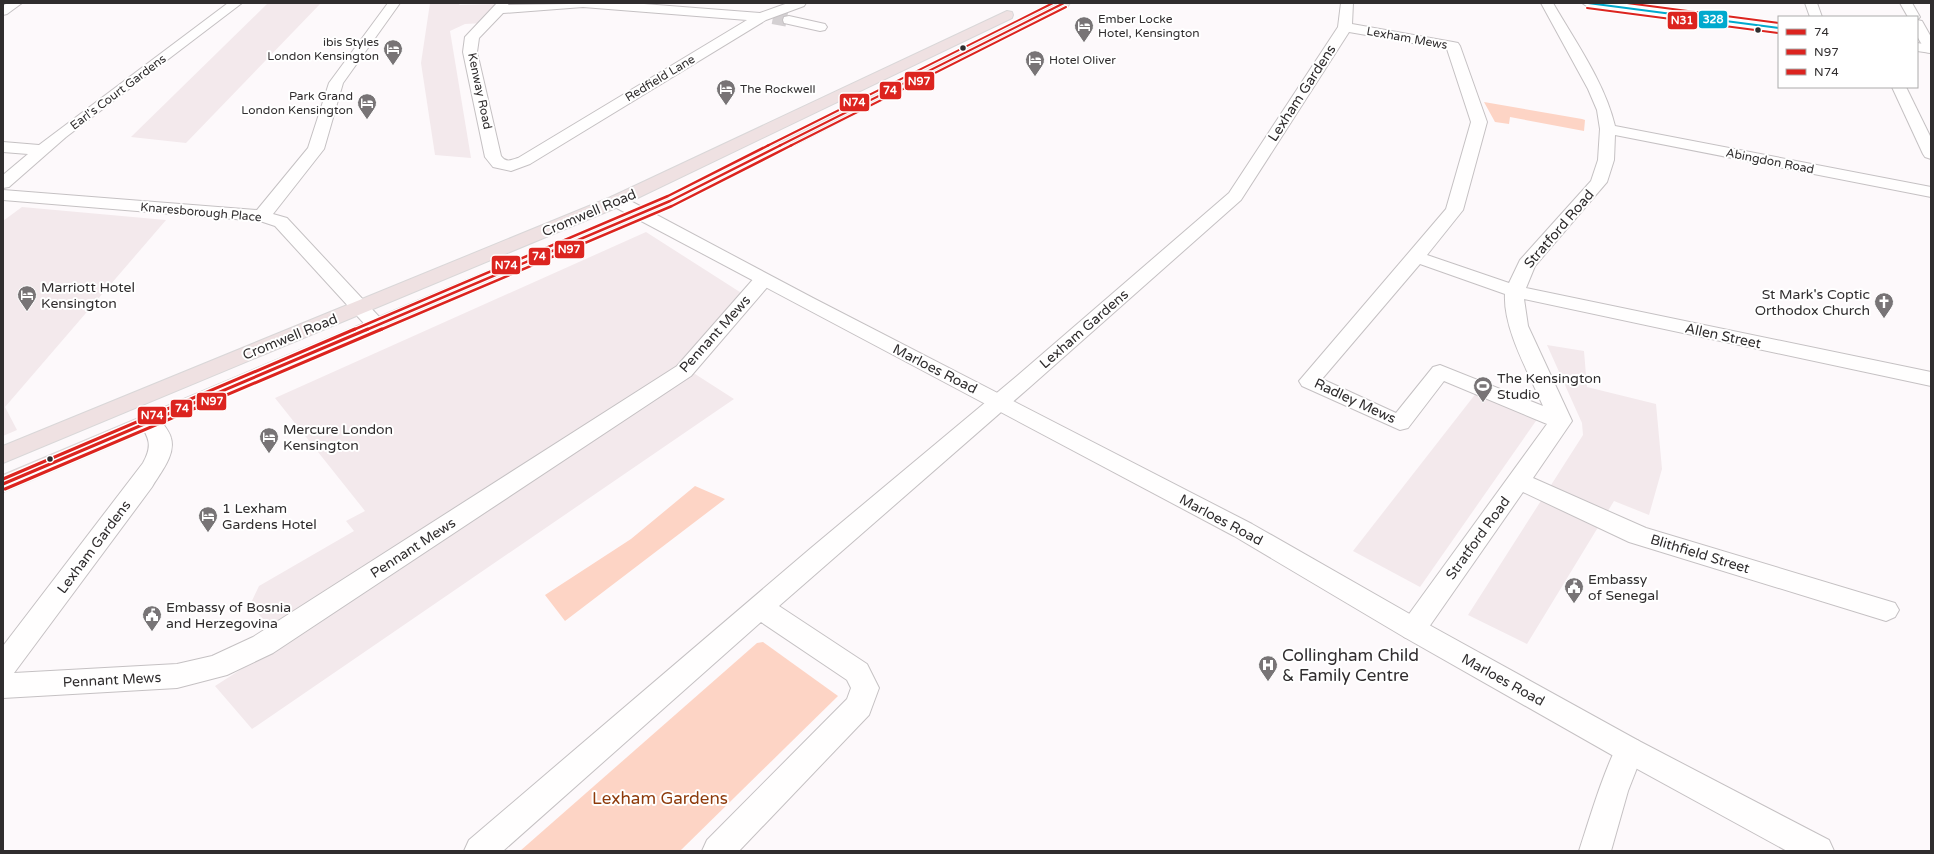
<svg xmlns="http://www.w3.org/2000/svg" width="1934" height="854" viewBox="0 0 1934 854" font-family="'Varela Round',sans-serif">
	<style>
		.built { fill: #f3e9ec }
		.green { fill: #fdd4c5 }
		.lines { fill: none; stroke-linecap: round; stroke-linejoin: round }
		.street-tunnel { stroke: #d4d0d2; stroke-width: 14; stroke-dasharray: 14 7; stroke-linecap: butt }
		.street-casing { stroke: #c5c1c3; stroke-width: 2 }
		.secondary-casing { stroke: #c5c1c3; stroke-width: 2 }
		.highway-casing { stroke: #d9d7d8; stroke-width: 2 }
		.street { fill: #fffefe; fill-rule: evenodd }
		.secondary { fill: #fffefe; fill-rule: evenodd }
		.highway { fill: #efe1e2; fill-rule: evenodd }
		.bus-1-far2-casing { stroke: #fff; stroke-width: 4 }
		.bus-1-far1-casing { stroke: #fff; stroke-width: 5 }
		.bus-1-casing { stroke: #fff; stroke-width: 6 }
		.bus-2-far2-casing { stroke: #fff; stroke-width: 4 }
		.bus-2-far1-casing { stroke: #fff; stroke-width: 5 }
		.bus-2-casing { stroke: #fff; stroke-width: 6 }
		.bus-3-far2-casing { stroke: #fff; stroke-width: 4 }
		.bus-3-far1-casing { stroke: #fff; stroke-width: 5 }
		.bus-3-casing { stroke: #fff; stroke-width: 6 }
		.bus-4-casing { stroke: #fff; stroke-width: 4 }
		.bus-5-casing { stroke: #fff; stroke-width: 4 }
		.bus-6-casing { stroke: #fff; stroke-width: 4 }
		.bus-1-far2 { stroke: #dc241f; stroke-width: 2 }
		.bus-1-far1 { stroke: #dc241f; stroke-width: 2.5 }
		.bus-1 { stroke: #dc241f; stroke-width: 3 }
		.bus-2-far2 { stroke: #dc241f; stroke-width: 2 }
		.bus-2-far1 { stroke: #dc241f; stroke-width: 2.5 }
		.bus-2 { stroke: #dc241f; stroke-width: 3 }
		.bus-3-far2 { stroke: #dc241f; stroke-width: 2 }
		.bus-3-far1 { stroke: #dc241f; stroke-width: 2.5 }
		.bus-3 { stroke: #dc241f; stroke-width: 3 }
		.bus-4 { stroke: #00a9ce; stroke-width: 2 }
		.bus-5 { stroke: #dc241f; stroke-width: 2 }
		.bus-6 { stroke: #dc241f; stroke-width: 2 }
		.bus-dot { fill: #302d2e; stroke: #fff; stroke-width: 1.5 }
		.labels { text-anchor: middle; dominant-baseline: central; stroke-width: 4; stroke-linejoin: round; paint-order: stroke }
		.far-poi-label { font-size: 12px; fill: #302d2e; stroke: #fff; text-anchor: start }
		.far-street-label { font-size: 12px; fill: #302d2e; stroke: #fff }
		.street-label { font-size: 14px; fill: #302d2e; stroke: #fff }
		.poi-label { font-size: 14px; fill: #302d2e; stroke: #fff; text-anchor: start }
		.near-poi-label { font-size: 17px; fill: #302d2e; stroke: #fff; text-anchor: start }
		.near-park-label { font-size: 17px; fill: #8e3a0b; stroke: #fff }
		.line-badge { stroke: #fff; stroke-width: 1.5 }
		.badge-label { font-size: 11px; text-anchor: middle; font-weight: bold; fill: #fff }
	</style>
	<rect width="100%" height="100%" fill="#fdf9fb"/>
	<g class="built">
		<path d="M268,3h53l-135,140 -55,-6z"/>
		<path d="M430,3h30l-1,2 36,-1 -11,19 -19,1 -15,7 21,127 -36,-3 -14,-92z"/>
		<path d="M22,207l144,13 -161,187 12,23 -14,6v-215z"/>
		<path d="M646,232l97,62 -62,71 53,34 -482,330 -37,-43 69,-44 -34,-37 9,-19 95,-55 -8,-10 19,-10 -90,-113z"/>
		<path d="M1547,345l37,6 3,36 69,17 6,65 -13,46 -35,-14 -87,143 -59,-29 115,-180 -1,-12z"/>
		<path d="M1477,392l61,26 -118,169 -67,-36z"/>
	</g>
	<g class="green">
		<path d="M1484,102l98,17 3,1 -1,11 -74,-14 -1,7 -14,-2z"/>
		<path d="M695,486l30,13 -160,122 -20,-26 86,-56z"/>
		<path d="M763,642l75,54 -158,155h-160l237,-208z"/>
	</g>
	<g class="lines">
		<path class="street-tunnel" d="M773,17l16,3"/>
		<defs>
			<g id="street">
				<path d="M7,3h15l-15,11 -4,1v-9z"/>
				<path d="M228,3h14l-176,134 -57,50 -6,1v-13l25,-21 -25,-2v-10l36,3z"/>
				<path d="M388,3h12l-57,80 -19,66 -51,65 14,4 97,104 3,4 -3,4 -7,2 -7,-2 -95,-104 -15,-5 -257,-21v-10l254,20 51,-62 21,-65z"/>
				<path d="M497,3h12l-1,2 123,-2 129,10 28,-10h18l-2,3 -38,14 -236,144 -19,7 -18,-4 -8,-10 -22,-105 2,-15zM583,7l164,13 -229,138c-7,2 -12,5 -17,-2l-24,-104 2,-14 24,-25z"/>
				<path d="M1341,3h12l-1,21 101,18 5,1 2,3 27,76 -24,88 -36,45 82,28 11,-23 71,-79 7,-21 2,-31 -3,-19 -9,-21 -47,-86h12c22,38 52,80 62,123l316,61v10l-316,-62 -1,25 -7,22 -72,84 -9,22 405,84v14l-407,-87 4,27 44,95 -39,57 113,50 249,75 4,7 -4,7 -9,4 -257,-79 -106,-50 -101,145 -9,3 -9,-3 -4,-8 4,-8 143,-197 -103,-43 -36,47 -8,2 -98,-44 -3,-5 147,-172 25,-87 -24,-73 -98,-17 -108,168 -210,186 -252,220 88,58 12,24 -10,27 -130,136h-37l5,-11 140,-141 4,-11 -4,-8 -86,-58 -258,229h-39l5,-11 342,-292 206,-172 212,-183 109,-166zM1420,264l85,30c-2,35 24,79 38,112l-103,-41 -7,2 -37,46 -74,-34z"/>
				<path d="M1805,3h12l5,14h-12z"/>
				<path d="M1900,3h12l8,14 -3,3 5,1 9,16v16l-5,-1 -9,-16v-19h-9z"/>
				<path d="M789,16l36,8 2,3 -2,3 -5,1 -36,-8 -1,-3 1,-3z"/>
				<path d="M1892,87h14l25,51v21l-6,-2 -2,-3z"/>
				<path d="M763,274l7,2 2,4 -2,4 -79,92 -418,277 -46,22 -50,13 -174,10v-52l140,-183c10,-18 6,-25 -4,-41l3,-5 8,-2 8,2c4,6 11,13 13,21 5,17 -11,35 -19,49l-138,186 163,-9 35,-8 41,-19 424,-271 79,-90z"/>
				<path d="M1629,737l10,4 5,9 -16,41 -17,60h-32c12,-37 23,-75 40,-110z"/>
			</g>
			<g id="secondary">
				<path d="M1582,3h35l162,21v8l-191,-25z"/>
				<path d="M1917,43l14,2v8l-14,-2z"/>
				<path d="M617,196l6,1 190,101 439,226 170,97 217,120 190,99 5,11h-47l-168,-92 -215,-122 -170,-101 -623,-331 -2,-4 2,-4z"/>
			</g>
			<g id="highway">
				<path d="M1054,3h16l-2,3 -392,199 -673,287v-17l661,-278z"/>
				<path d="M1007,11l5,1 1,3 -1,3 -389,187 -620,258v-17l608,-249z"/>
			</g>
		</defs>
		<use href="#street" class="street-casing"/>
		<use href="#secondary" class="secondary-casing"/>
		<use href="#highway" class="highway-casing"/>
		<use href="#street" class="street"/>
		<use href="#secondary" class="secondary"/>
		<use href="#highway" class="highway"/>
		<defs>
			<path id="bus-1-far2" d="M779,146l285,-143"/>
			<path id="bus-1-far1" d="M366,330l304,-129 111,-56"/>
			<path id="bus-1" d="M3,484l365,-155"/>
			<path id="bus-2-far2" d="M790,146l276,-139"/>
			<path id="bus-2-far1" d="M380,330l292,-124 120,-61"/>
			<path id="bus-2" d="M5,489l377,-160"/>
			<path id="bus-3-far2" d="M767,146l286,-143"/>
			<path id="bus-3-far1" d="M353,330l315,-134 101,-51"/>
			<path id="bus-3" d="M3,479l352,-150"/>
			<path id="bus-4" d="M1588,3l191,25"/>
			<path id="bus-5" d="M1587,8l191,25"/>
			<path id="bus-6" d="M1627,3l152,20"/>
		</defs>
		<use href="#bus-1-far2" class="bus-1-far2-casing"/>
		<use href="#bus-1-far1" class="bus-1-far1-casing"/>
		<use href="#bus-1" class="bus-1-casing"/>
		<use href="#bus-2-far2" class="bus-2-far2-casing"/>
		<use href="#bus-2-far1" class="bus-2-far1-casing"/>
		<use href="#bus-2" class="bus-2-casing"/>
		<use href="#bus-3-far2" class="bus-3-far2-casing"/>
		<use href="#bus-3-far1" class="bus-3-far1-casing"/>
		<use href="#bus-3" class="bus-3-casing"/>
		<use href="#bus-4" class="bus-4-casing"/>
		<use href="#bus-5" class="bus-5-casing"/>
		<use href="#bus-6" class="bus-6-casing"/>
		<use href="#bus-1-far2" class="bus-1-far2"/>
		<use href="#bus-1-far1" class="bus-1-far1"/>
		<use href="#bus-1" class="bus-1"/>
		<use href="#bus-2-far2" class="bus-2-far2"/>
		<use href="#bus-2-far1" class="bus-2-far1"/>
		<use href="#bus-2" class="bus-2"/>
		<use href="#bus-3-far2" class="bus-3-far2"/>
		<use href="#bus-3-far1" class="bus-3-far1"/>
		<use href="#bus-3" class="bus-3"/>
		<use href="#bus-4" class="bus-4"/>
		<use href="#bus-5" class="bus-5"/>
		<use href="#bus-6" class="bus-6"/>
	</g>
	<defs>
		<symbol id="hotel-pin" viewBox="-11 -11 22 30"><path d="M0 17L-7.5 6A9.5 9.5 0 1 1 7.5 6Z" fill="#787476" stroke="#fff"/><path d="M-6-4.5h1.5V1H6V5H4.5V3h-9V5H-6ZM-4 0a1.8 1.8 0 1 1 3.6 0ZM.5 0V-2.5h3Q6-2.5 6 0Z" fill="#fff"/></symbol>
		<symbol id="church-pin" viewBox="-11 -11 22 30"><path d="M0 17L-7.5 6A9.5 9.5 0 1 1 7.5 6Z" fill="#787476" stroke="#fff"/><path d="M-1.2-6h2.4v3.5h3.3v2.4h-3.3V6h-2.4V-.1h-3.3v-2.4h3.3Z" fill="#fff"/></symbol>
		<symbol id="stadium-pin" viewBox="-11 -11 22 30"><path d="M0 17L-7.5 6A9.5 9.5 0 1 1 7.5 6Z" fill="#787476" stroke="#fff"/><path d="M0-5a6.5 5 0 1 0 0 10a6.5 5 0 1 0 0-10ZM-3.5-1.8h7v3.6h-7Z" fill="#fff"/></symbol>
		<symbol id="civic-pin" viewBox="-11 -11 22 30"><path d="M0 17L-7.5 6A9.5 9.5 0 1 1 7.5 6Z" fill="#787476" stroke="#fff"/><path d="M-.6-6.5H3V-4.5H.6V-3L4-1V1h2V6H-6V1h2V-1L-.6-3ZM-1.2 2.5V6h2.4V2.5Z" fill="#fff"/></symbol>
		<symbol id="hospital-pin" viewBox="-11 -11 22 30"><path d="M0 17L-7.5 6A9.5 9.5 0 1 1 7.5 6Z" fill="#787476" stroke="#fff"/><path d="M-5-5h3v3.5h4V-5h3V5h-3V1.5h-4V5h-3Z" fill="#fff"/></symbol>
	</defs>
	<g fill-rule="evenodd">
		<use href="#hotel-pin" x="1073" y="15" width="22" height="30"/>
		<use href="#hotel-pin" x="382" y="38" width="22" height="30"/>
		<use href="#hotel-pin" x="1024" y="49" width="22" height="30"/>
		<use href="#hotel-pin" x="715" y="78" width="22" height="30"/>
		<use href="#hotel-pin" x="356" y="92" width="22" height="30"/>
		<use href="#hotel-pin" x="16" y="284" width="22" height="30"/>
		<use href="#church-pin" x="1873" y="291" width="22" height="30"/>
		<use href="#stadium-pin" x="1472" y="375" width="22" height="30"/>
		<use href="#hotel-pin" x="258" y="426" width="22" height="30"/>
		<use href="#hotel-pin" x="197" y="505" width="22" height="30"/>
		<use href="#civic-pin" x="1563" y="576" width="22" height="30"/>
		<use href="#civic-pin" x="141" y="604" width="22" height="30"/>
		<use href="#hospital-pin" x="1257" y="654" width="22" height="30"/>
	</g>
	<g class="bus-dot">
		<circle cx="1758" cy="30" r="3.5"/>
		<circle cx="963" cy="48" r="3.5"/>
		<circle cx="50" cy="459" r="3.5"/>
	</g>
	<g class="labels">
		<g class="far-poi-label">
			<text x="1098" y="19">Ember Locke<tspan x="1098" dy="14">Hotel, Kensington</tspan></text>
			<text x="379" y="42" text-anchor="end">ibis Styles<tspan x="379" dy="14">London Kensington</tspan></text>
			<text x="1049" y="60">Hotel Oliver</text>
			<text x="740" y="89">The Rockwell</text>
			<text x="353" y="96" text-anchor="end">Park Grand<tspan x="353" dy="14">London Kensington</tspan></text>
		</g>
		<g class="far-street-label">
			<text transform="translate(1407 38) rotate(10)">Lexham Mews</text>
			<text transform="translate(660 78) rotate(-31)">Redfield Lane</text>
			<text transform="translate(480 91) rotate(78)">Kenway Road</text>
			<text transform="translate(118 92) rotate(-37)">Earl's Court Gardens</text>
			<text transform="translate(1770 161) rotate(11)">Abingdon Road</text>
			<text transform="translate(201 212) rotate(5)">Knaresborough Place</text>
		</g>
		<g class="street-label">
			<text transform="translate(1302 93) rotate(-57)">Lexham Gardens</text>
			<text transform="translate(589 213) rotate(-23)">Cromwell Road</text>
			<text transform="translate(1559 229) rotate(-49)">Stratford Road</text>
			<text transform="translate(1084 329) rotate(-41)">Lexham Gardens</text>
			<text transform="translate(715 334) rotate(-48)">Pennant Mews</text>
			<text transform="translate(1723 336) rotate(12)">Allen Street</text>
			<text transform="translate(290 337) rotate(-22)">Cromwell Road</text>
			<text transform="translate(935 369) rotate(27)">Marloes Road</text>
			<text transform="translate(1355 401) rotate(25)">Radley Mews</text>
			<text transform="translate(1221 520) rotate(28)">Marloes Road</text>
			<text transform="translate(1478 538) rotate(-54)">Stratford Road</text>
			<text transform="translate(94 547) rotate(-53)">Lexham Gardens</text>
			<text transform="translate(413 548) rotate(-33)">Pennant Mews</text>
			<text transform="translate(1700 554) rotate(17)">Blithfield Street</text>
			<text transform="translate(112 680) rotate(-3)">Pennant Mews</text>
			<text transform="translate(1503 680) rotate(29)">Marloes Road</text>
		</g>
		<g class="poi-label">
			<text x="41" y="287">Marriott Hotel<tspan x="41" dy="16">Kensington</tspan></text>
			<text x="1870" y="294" text-anchor="end">St Mark's Coptic<tspan x="1870" dy="16">Orthodox Church</tspan></text>
			<text x="1497" y="378">The Kensington<tspan x="1497" dy="16">Studio</tspan></text>
			<text x="283" y="429">Mercure London<tspan x="283" dy="16">Kensington</tspan></text>
			<text x="222" y="508">1 Lexham<tspan x="222" dy="16">Gardens Hotel</tspan></text>
			<text x="1588" y="579">Embassy<tspan x="1588" dy="16">of Senegal</tspan></text>
			<text x="166" y="607">Embassy of Bosnia<tspan x="166" dy="16">and Herzegovina</tspan></text>
		</g>
		<g class="near-poi-label">
			<text x="1282" y="655">Collingham Child<tspan x="1282" dy="20">&amp; Family Centre</tspan></text>
		</g>
		<g class="near-park-label">
			<text x="660" y="798">Lexham Gardens</text>
		</g>
	</g>
	<g class="line-badge">
		<rect x="1698" y="10" width="30" height="19" rx="4" fill="#00a9ce"/>
		<rect x="1667" y="11" width="31" height="19" rx="4" fill="#dc241f"/>
		<rect x="904" y="71" width="31" height="20" rx="4" fill="#dc241f"/>
		<rect x="879" y="81" width="23" height="19" rx="4" fill="#dc241f"/>
		<rect x="839" y="93" width="31" height="19" rx="4" fill="#dc241f"/>
		<rect x="554" y="240" width="31" height="19" rx="4" fill="#dc241f"/>
		<rect x="528" y="247" width="23" height="19" rx="4" fill="#dc241f"/>
		<rect x="491" y="255" width="30" height="20" rx="4" fill="#dc241f"/>
		<rect x="196" y="392" width="31" height="19" rx="4" fill="#dc241f"/>
		<rect x="170" y="399" width="23" height="19" rx="4" fill="#dc241f"/>
		<rect x="137" y="406" width="30" height="19" rx="4" fill="#dc241f"/>
	</g>
	<g class="badge-label">
		<text x="1713" y="23">328</text>
		<text x="1682" y="24">N31</text>
		<text x="919" y="85">N97</text>
		<text x="890" y="94">74</text>
		<text x="854" y="106">N74</text>
		<text x="569" y="253">N97</text>
		<text x="539" y="260">74</text>
		<text x="506" y="269">N74</text>
		<text x="212" y="405">N97</text>
		<text x="182" y="412">74</text>
		<text x="152" y="419">N74</text>
	</g>
	<rect width="1934" height="854" fill="none" stroke="#302d2e" stroke-width="8"/>
	<rect x="1778" y="16" width="140" height="72" fill="#ffffff" stroke="#acabab"/>
	<rect x="1786" y="29" width="20" height="6" fill="#dc241f" stroke="#acabab"/>
	<text x="1814" y="36" font-size="12" fill="#302d2e">74</text>
	<rect x="1786" y="49" width="20" height="6" fill="#dc241f" stroke="#acabab"/>
	<text x="1814" y="56" font-size="12" fill="#302d2e">N97</text>
	<rect x="1786" y="69" width="20" height="6" fill="#dc241f" stroke="#acabab"/>
	<text x="1814" y="76" font-size="12" fill="#302d2e">N74</text>
</svg>
